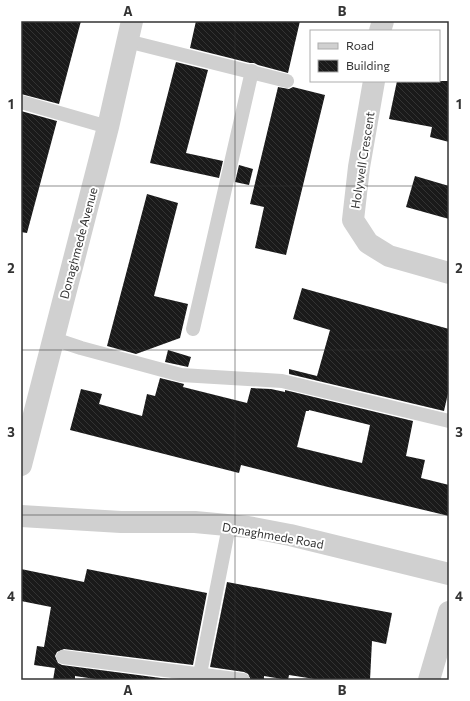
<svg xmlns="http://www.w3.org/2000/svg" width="470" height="701" viewBox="0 0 470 701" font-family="Commissioner,sans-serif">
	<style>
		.building { fill: url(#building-back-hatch); fill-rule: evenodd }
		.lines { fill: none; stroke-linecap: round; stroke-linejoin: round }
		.service { stroke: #d0d0d0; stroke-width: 14 }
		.minor { stroke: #d0d0d0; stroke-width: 22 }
		.grid { fill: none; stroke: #333; stroke-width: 1; stroke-opacity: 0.55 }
		.labels { text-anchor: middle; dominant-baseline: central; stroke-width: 4; stroke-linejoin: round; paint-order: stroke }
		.street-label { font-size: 12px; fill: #333; stroke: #fff }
		.neatline { fill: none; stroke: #333; stroke-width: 1.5 }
		.grid-label { font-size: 13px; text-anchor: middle; font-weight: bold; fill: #333 }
	</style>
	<defs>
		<pattern id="building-back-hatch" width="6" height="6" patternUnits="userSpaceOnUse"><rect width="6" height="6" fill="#1a1a1a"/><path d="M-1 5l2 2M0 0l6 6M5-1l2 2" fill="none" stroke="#333"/></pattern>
	</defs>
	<rect width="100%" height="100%" fill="#fff"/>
	<g class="building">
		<path d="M21,21h60l-22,83 -38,-10z"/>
		<path d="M196,21h104l-12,52 -30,-8 -4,-2h-4l-60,-15z"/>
		<path d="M176,62l32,8 -22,83 37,8 -4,17 -69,-15z"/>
		<path d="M397,81h52v61l-19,-5 2,-10 -43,-8z"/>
		<path d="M278,87l11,2 4,-2 32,8 -39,160 -31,-7 9,-41 -14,-3z"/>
		<path d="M21,111l36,10 -30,112 -6,-1z"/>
		<path d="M239,165l14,4 -4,16 -14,-3z"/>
		<path d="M415,176l34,10v33l-43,-12z"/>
		<path d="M147,194l31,9 -24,93 34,8 -8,34 -44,16 -29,-8z"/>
		<path d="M302,288l147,41v60l-5,22 -155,-37v-5l28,7 13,-46 -37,-11z"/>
		<path d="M168,350l23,7 -3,10 -23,-5z"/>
		<path d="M160,378l24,6 -1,3 64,16 4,-15 20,1 14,3v-2l128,31 -7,35 19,4 -4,18 28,7v31l-121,-29 -87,-22 -2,8 -169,-43 11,-41 21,5 -3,10 43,12 5,-22 8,2zM309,410l61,15 -8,38 -65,-16 9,-36h3z"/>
		<path d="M21,569l63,13 3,-13 120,24 -14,72 -129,-16 -7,3 -2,4 3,7 4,2 114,15h-74l-27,-4v4h-22l2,-12 -21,-3 3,-19 7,1 7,-40 -30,-6z"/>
		<path d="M227,582l165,31 -6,31 -14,-3 -2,39h-49l-32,-5 -1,5 -24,-4v4h-13l-3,-6 -4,-2 -34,-5z"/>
	</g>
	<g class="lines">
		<g class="service">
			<path d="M127,41l160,40"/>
			<path d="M21,102l87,25"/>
			<path d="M193,329l59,-258"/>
			<path d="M54,339l27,9 100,27 101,6 167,40"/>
			<path d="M63,657l180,23"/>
			<path d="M200,674l29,-148"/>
		</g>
		<g class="minor">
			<path d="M380,31l3,-10"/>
			<path d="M374,81l-15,86 -6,53 15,23 21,13 60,17"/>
			<path d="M21,465l87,-338 24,-106"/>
			<path d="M21,516l100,6h74l53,5 42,8 159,39"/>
			<path d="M429,680l20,-68"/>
		</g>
	</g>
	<path class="grid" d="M235,21v659M21,186h428M21,350h428M21,515h428"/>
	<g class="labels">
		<g class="street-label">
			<text transform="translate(362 160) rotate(-81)">Holywell Crescent</text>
			<text transform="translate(78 243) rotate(-75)">Donaghmede Avenue</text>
			<text transform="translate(273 535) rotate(10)">Donaghmede Road</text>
		</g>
	</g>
	<rect width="470" height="701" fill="none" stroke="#ffffff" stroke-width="44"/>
	<rect x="310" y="30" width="130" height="52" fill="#ffffff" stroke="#adadad"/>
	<rect x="318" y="43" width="20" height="6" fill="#d0d0d0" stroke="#adadad"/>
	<text x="346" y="50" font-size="12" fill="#333333">Road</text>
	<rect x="318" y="60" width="20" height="12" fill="url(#building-back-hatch)" stroke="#adadad"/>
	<text x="346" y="70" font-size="12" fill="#333333">Building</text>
	<rect x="22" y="22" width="426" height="657" class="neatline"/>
	<g class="grid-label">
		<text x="128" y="16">A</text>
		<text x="342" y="16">B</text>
		<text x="11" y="109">1</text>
		<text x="459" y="109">1</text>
		<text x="11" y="273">2</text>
		<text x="459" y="273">2</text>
		<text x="11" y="437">3</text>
		<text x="459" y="437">3</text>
		<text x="11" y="601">4</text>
		<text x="459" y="601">4</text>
		<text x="128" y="695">A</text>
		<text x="342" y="695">B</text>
	</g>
</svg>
